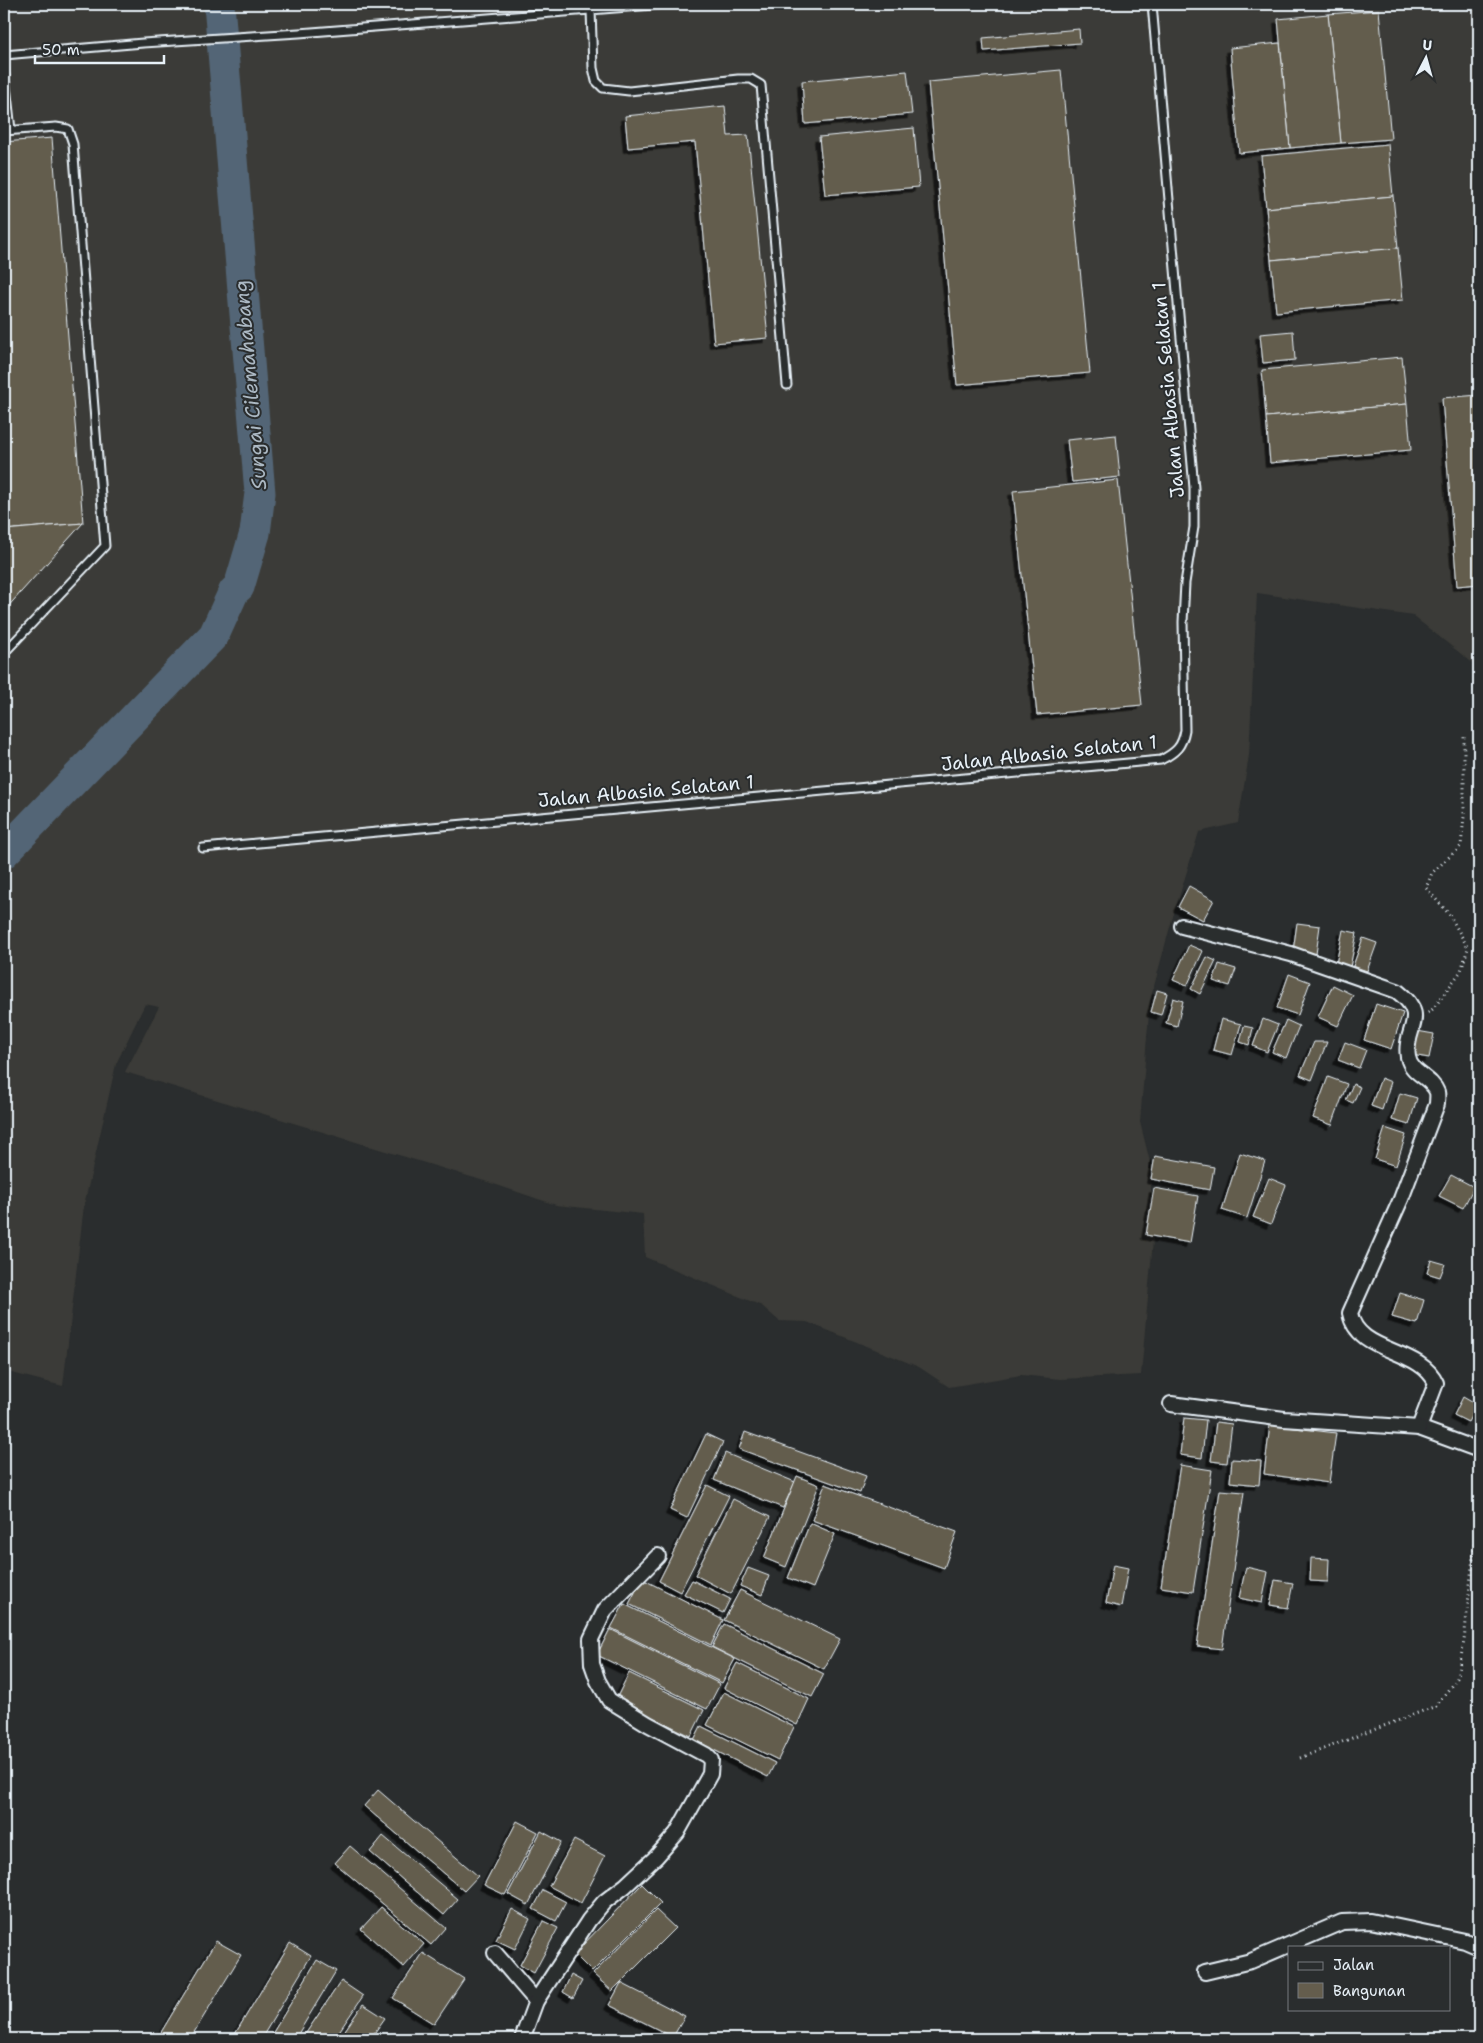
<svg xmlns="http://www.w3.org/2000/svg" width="1483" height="2043" viewBox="0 0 1483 2043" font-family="'Shantell Sans',sans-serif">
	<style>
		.built { fill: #3b3b37 }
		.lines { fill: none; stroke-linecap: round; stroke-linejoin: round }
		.river { stroke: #536576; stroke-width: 31 }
		.building { fill: #645d4d; stroke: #e8f1f8; filter: url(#shadow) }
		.lane-casing { stroke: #e8f1f8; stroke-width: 11 }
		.street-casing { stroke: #e8f1f8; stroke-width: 18 }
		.path { stroke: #e8f1f8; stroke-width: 3; stroke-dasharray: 1 4; stroke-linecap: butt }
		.lane { stroke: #2a2d2e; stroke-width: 7 }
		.street { stroke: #2a2d2e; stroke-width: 14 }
		.labels { text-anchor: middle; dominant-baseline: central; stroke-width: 4; stroke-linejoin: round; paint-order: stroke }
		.street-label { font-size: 19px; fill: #e8f1f8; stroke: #2a2d2e }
		.water-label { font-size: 20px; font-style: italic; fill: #acb9c4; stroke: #2a2d2e }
	</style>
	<defs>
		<filter id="shadow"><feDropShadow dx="-4.5" dy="4.5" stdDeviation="0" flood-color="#0009"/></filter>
	</defs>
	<rect width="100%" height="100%" fill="#2a2d2e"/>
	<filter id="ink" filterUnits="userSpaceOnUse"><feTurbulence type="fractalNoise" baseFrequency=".02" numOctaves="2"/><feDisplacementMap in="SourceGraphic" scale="10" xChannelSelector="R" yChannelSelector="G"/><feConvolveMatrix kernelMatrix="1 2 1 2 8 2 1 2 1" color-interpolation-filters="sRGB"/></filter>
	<g filter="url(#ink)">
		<path class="built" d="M4,4h1475v664l-66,-52 -156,-23 -8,162 -11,68 -39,9 -28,91 -21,78 -10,121 10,40 3,78 -12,135 -81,4 -39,-4 -72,12 -30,-20 -112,-45 -28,-1 -17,-15 -117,-49 -2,-43 -87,-9 -65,-22 -366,-111 34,-65 -14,-3 -29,60 -32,141 -21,181 -59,-15z"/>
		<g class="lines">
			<path class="river" d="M4,853l210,-218 20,-44 5,-4 16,-54 5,-40 -41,-489"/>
		</g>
		<g class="building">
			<path d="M1379,10l12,129 -50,4 -13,-129z"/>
			<path d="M1328,14l13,129 -51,5 -12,-129z"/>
			<path d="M1079,29l1,14 -96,8 -1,-13z"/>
			<path d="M1280,43l10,105 -51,5 -9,-105z"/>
			<path d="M1061,70l29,303 -133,12 -29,-303z"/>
			<path d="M907,71l5,43 -107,10 -3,-43z"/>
			<path d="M725,106l3,30 20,-1 20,203 -54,5 -19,-201 -67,6 -3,-32z"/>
			<path d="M914,128l5,59 -94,8 -6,-58z"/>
			<path d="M52,138l31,385 -79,7v-388z"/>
			<path d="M1388,144l5,52 -127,12 -5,-52z"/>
			<path d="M1393,196l5,52 -127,12 -5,-52z"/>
			<path d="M1398,248l5,52 -127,12 -5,-52z"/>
			<path d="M1293,331l2,29 -32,3 -3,-29z"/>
			<path d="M1402,357l5,47 -141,13 -4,-47z"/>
			<path d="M1479,395v189l-22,2 -15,-188z"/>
			<path d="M1407,404l4,46 -141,13 -4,-46z"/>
			<path d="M1116,435l4,42 -48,5 -5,-42z"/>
			<path d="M1118,480l24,225 -105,10 -24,-224z"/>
			<path d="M83,523l-79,88v-81z"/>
			<path d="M1189,886l25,14 -11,20 -25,-13z"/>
			<path d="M1297,923l23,3 -4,28 -23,-3z"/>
			<path d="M1343,930l14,3 -7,34 -14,-3z"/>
			<path d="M1363,938l14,5 -10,28 -14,-5z"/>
			<path d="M1189,945l14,6 -16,35 -14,-6z"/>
			<path d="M1207,957l9,4 -16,33 -9,-5z"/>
			<path d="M1219,964l17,5 -6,17 -17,-5z"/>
			<path d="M1289,974l21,8 -12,33 -21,-7z"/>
			<path d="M1333,985l20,10 -15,31 -20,-9z"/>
			<path d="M1157,990l10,3 -6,22 -10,-3z"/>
			<path d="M1173,998l10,3 -6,25 -11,-3z"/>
			<path d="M1376,1004l27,9 -12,36 -27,-9z"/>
			<path d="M1221,1019l20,5 -9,31 -19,-5z"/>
			<path d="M1263,1019l15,6 -11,27 -14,-6z"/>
			<path d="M1286,1020l13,6 -13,32 -14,-6z"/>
			<path d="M1244,1026l9,2 -4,17 -9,-3z"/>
			<path d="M1417,1031l17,3 -5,24 -17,-3z"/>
			<path d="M1314,1042h13l-15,38 -12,-5z"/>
			<path d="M1345,1042l21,8 -7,18 -21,-8z"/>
			<path d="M1328,1077l19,7 -15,41 -19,-7z"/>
			<path d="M1381,1078l10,4 -9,28 -11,-4z"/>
			<path d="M1353,1084l7,3 -7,16 -7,-3z"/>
			<path d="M1400,1093l17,5 -8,27 -17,-5z"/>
			<path d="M1385,1128l21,7 -10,31 -21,-7z"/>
			<path d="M1240,1153l25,8 -18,57 -25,-8z"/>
			<path d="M1155,1156l59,11 -4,23 -59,-11z"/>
			<path d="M1451,1175l23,12 -11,21 -24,-12z"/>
			<path d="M1269,1178l17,7 -15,39 -18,-7z"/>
			<path d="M1154,1188l44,8 -8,47 -44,-8z"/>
			<path d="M1431,1260l14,4 -5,13 -13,-4z"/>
			<path d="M1400,1293l24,7 -7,24 -25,-7z"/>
			<path d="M1463,1397l14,8 -9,17 -14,-7z"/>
			<path d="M1184,1418l22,2 -4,38 -22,-3z"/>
			<path d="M1216,1422l16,2 -5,39 -16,-2z"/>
			<path d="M1270,1425l66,8 -7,50 -65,-9z"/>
			<path d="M745,1432l121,44 -6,17 -121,-44z"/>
			<path d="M706,1434l17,8 -36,76 -17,-8z"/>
			<path d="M725,1453l70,29 -12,26 -69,-28z"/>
			<path d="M1232,1459l29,2 -2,24 -29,-3z"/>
			<path d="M1180,1465l32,5 -19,122 -32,-5z"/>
			<path d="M797,1476l22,9 -33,82 -22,-9z"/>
			<path d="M825,1484l132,48 -13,36 -132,-48z"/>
			<path d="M707,1485l22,11 -49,96 -21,-11z"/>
			<path d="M1220,1490l24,2 -22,157 -25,-3z"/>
			<path d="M733,1499l37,18 -39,77 -36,-19z"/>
			<path d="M810,1523l25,11 -22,54 -25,-10z"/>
			<path d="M1311,1558l18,1 -1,23 -18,-1z"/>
			<path d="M1113,1565l15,3 -7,39 -15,-4z"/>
			<path d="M1246,1567l22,5 -6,31 -23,-5z"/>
			<path d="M748,1568l21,8 -7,19 -22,-9z"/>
			<path d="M642,1579l81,41 -12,25 -82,-41z"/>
			<path d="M692,1580l38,19 -7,14 -39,-19z"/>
			<path d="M1275,1580l18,3 -5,25 -18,-3z"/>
			<path d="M740,1590l100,49 -16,30 -100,-49z"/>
			<path d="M624,1604l111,55 -13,24 -111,-55z"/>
			<path d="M724,1624l100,50 -12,23 -100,-50z"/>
			<path d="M610,1629l110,55 -13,25 -110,-54z"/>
			<path d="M737,1663l72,36 -12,26 -73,-37z"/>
			<path d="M629,1673l75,37 -13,26 -75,-37z"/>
			<path d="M724,1692l70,35 -16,33 -71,-35z"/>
			<path d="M701,1726l74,37 -7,14 -74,-37z"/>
			<path d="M378,1790l100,86 -14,15 -100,-85z"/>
			<path d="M517,1821l21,11 -33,63 -21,-10z"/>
			<path d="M541,1831l20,11 -33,63 -20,-11z"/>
			<path d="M383,1836l75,63 -14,16 -74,-63z"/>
			<path d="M574,1840l31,16 -24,47 -32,-17z"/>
			<path d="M350,1846l96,82 -15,17 -96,-82z"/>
			<path d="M642,1884l19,19 -69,69 -18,-18z"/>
			<path d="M543,1890l23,12 -10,19 -23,-12z"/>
			<path d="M381,1907l43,37 -20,23 -43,-38z"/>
			<path d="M512,1909l18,10 -15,30 -19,-9z"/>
			<path d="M656,1910l19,18 -63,63 -19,-17z"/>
			<path d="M543,1921l15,7 -24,45 -14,-8z"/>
			<path d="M216,1941l25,14 -51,84h-33z"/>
			<path d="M290,1943l21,13 -50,83h-29z"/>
			<path d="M423,1953l41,26 -30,45 -41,-26z"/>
			<path d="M317,1960l19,11 -41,68h-26z"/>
			<path d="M571,1975l11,6 -9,17 -10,-6z"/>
			<path d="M341,1981l22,15 -29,43h-32z"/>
			<path d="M621,1983l64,33 -12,21 -64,-32z"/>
			<path d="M363,2004l22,14 -15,21h-31z"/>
		</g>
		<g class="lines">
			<defs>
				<g id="lane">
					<path d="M591,10l2,58 3,13 7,7 26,3 109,-12h13l10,6 26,300"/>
					<path d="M4,55l139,-12 156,-10 367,-29"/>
					<path d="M4,68l7,62"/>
					<path d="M4,131l52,-4 12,2 5,15 32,402 -101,107"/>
					<path d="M203,848l958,-88c15,-8 21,-13 24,-30l-2,-108 2,-39 9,-56v-39l-42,-484"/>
				</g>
				<g id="street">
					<path d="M1182,926l109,28 106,37c34,26 6,38 11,66 3,17 23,20 29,35 1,4 0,8 0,12l-36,95 -51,114c7,41 70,34 86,70l-17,45 60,22"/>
					<path d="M1171,1404l113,15 135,9"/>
					<path d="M495,1953l41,48"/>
					<path d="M1205,1972l46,-11 91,-39 28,-1 95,20 14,6"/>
					<path d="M522,2039l14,-38 53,-81 15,-18 21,-16 31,-29 21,-24 33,-59 1,-14 -5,-5 -58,-31 -39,-24 -11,-19 -6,-17 -1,-25 14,-29 53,-54"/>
				</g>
			</defs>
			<use href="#lane" class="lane-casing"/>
			<use href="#street" class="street-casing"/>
			<g class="path">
				<path d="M1428,1013l5,-4 28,-38 7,-23 -19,-34 -23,-26 6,-15 29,-27 3,-29v-83"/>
				<path d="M1300,1758l136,-52 21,-28 7,-37 11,-103 4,-18"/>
			</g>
			<use href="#lane" class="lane"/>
			<use href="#street" class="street"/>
		</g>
	</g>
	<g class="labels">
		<g class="street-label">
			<text transform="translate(1168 390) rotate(-95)">Jalan Albasia Selatan 1</text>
			<text transform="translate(1049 753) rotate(-6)">Jalan Albasia Selatan 1</text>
			<text transform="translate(646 791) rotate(-5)">Jalan Albasia Selatan 1</text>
		</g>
		<g class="water-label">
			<text transform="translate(250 385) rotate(-95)">Sungai Cilemahabang</text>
		</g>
	</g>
	<rect width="1483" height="2043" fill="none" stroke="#2a2d2e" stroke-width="20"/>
	<rect x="10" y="10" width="1463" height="2023" fill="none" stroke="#e8f1f8" stroke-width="2" filter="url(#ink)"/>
	<rect x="1288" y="1946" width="162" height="65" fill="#2a2d2e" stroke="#767b7f"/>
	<rect x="1298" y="1962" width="25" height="8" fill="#2a2d2e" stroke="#767b7f"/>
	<text x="1333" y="1970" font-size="15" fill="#e8f1f8">Jalan</text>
	<rect x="1298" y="1983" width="25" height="15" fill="#645d4d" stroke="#767b7f"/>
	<text x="1333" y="1996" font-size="15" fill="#e8f1f8">Bangunan</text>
	<g transform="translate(1426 58) rotate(6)" stroke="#2a2d2e" stroke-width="4" paint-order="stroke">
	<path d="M0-4L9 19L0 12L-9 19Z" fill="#e8f1f8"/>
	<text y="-8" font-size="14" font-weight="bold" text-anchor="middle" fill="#e8f1f8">U</text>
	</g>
	<path d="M35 55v8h129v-8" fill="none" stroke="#e8f1f8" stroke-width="2.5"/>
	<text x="42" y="55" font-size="15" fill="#e8f1f8" stroke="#2a2d2e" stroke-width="4" paint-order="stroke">50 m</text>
</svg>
